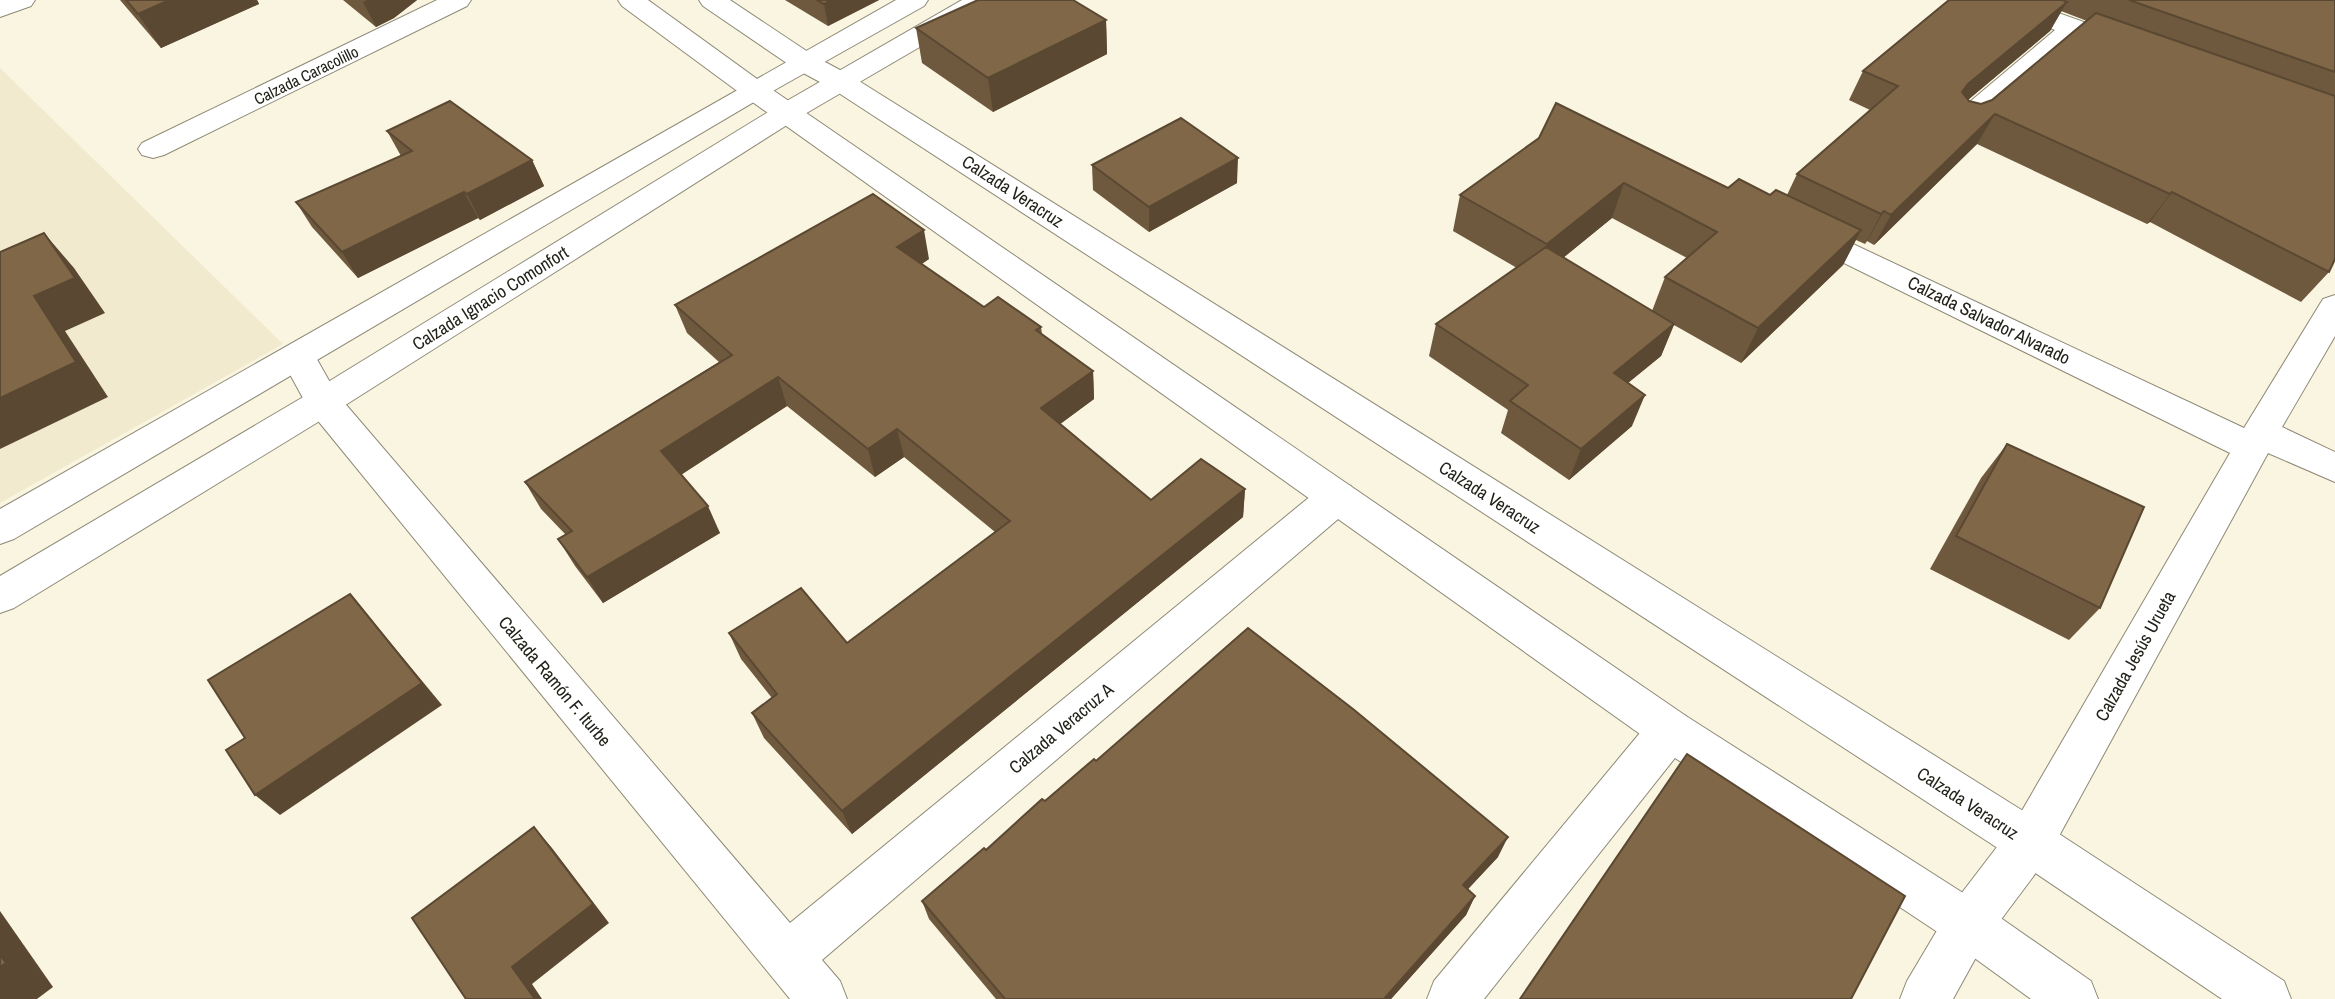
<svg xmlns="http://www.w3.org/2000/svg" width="2335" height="999" viewBox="0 0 2335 999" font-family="'Archivo Narrow',sans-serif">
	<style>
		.built { fill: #f1eace }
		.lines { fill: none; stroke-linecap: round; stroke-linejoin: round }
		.minor-casing { stroke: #8d8976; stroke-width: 2 }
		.tertiary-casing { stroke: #8d8976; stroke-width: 2 }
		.secondary-casing { stroke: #8d8976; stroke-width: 2 }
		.minor { fill: #fff; fill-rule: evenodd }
		.tertiary { fill: #fff; fill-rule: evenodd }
		.secondary { fill: #fff; fill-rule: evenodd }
		.wall { fill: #6e593e; fill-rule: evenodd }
		.shaded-wall { fill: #5a4832 }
		.building { fill: #806748; stroke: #5a4832; stroke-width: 2 }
		.labels { text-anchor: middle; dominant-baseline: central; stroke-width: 5; stroke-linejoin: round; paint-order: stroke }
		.far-street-label { font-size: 16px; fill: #23221a; stroke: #fff }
		.street-label { font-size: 18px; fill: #23221a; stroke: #fff }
	</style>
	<rect width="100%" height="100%" fill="#faf5e0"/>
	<path class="built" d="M0,68l283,276 -283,159z"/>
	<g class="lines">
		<defs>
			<g id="minor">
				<path d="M0,0h35l-4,6 -31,11z"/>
				<path d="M437,0h34l-4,6 -303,149 -11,3 -11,-3 -4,-6 4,-6z"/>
				<path d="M1984,0h38l115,41 4,6 -4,6 -10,2 -49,-16 -105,89 -10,3 -10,-3 -5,-6 5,-6 102,-86 -67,-24z"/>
				<path d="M1802,220l442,208 79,-129 12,-4v41l-53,91 53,25v30l-67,-29 -221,405 -62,83 -32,58h-53l7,-18 44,-74 62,-81 217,-373 -439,-216 -5,-7 5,-7z"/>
				<path d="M298,344l12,3 26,46 454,530 533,-437 14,-4 14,4 5,11 -5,11 -529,452 18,21 7,18h-57l-480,-588 -30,-55 6,-9z"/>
				<path d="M1670,710l16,6 6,14 -6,14 -202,255h-57l7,-18 220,-265z"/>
			</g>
			<g id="tertiary">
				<path d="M618,0h30l116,84 922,632 299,191 106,74 7,18h-67l-80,-58 -297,-197 -910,-648 -122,-90z"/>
				<path d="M699,0h31l84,56 37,20 1196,750 237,155 7,18h-69l-209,-141 -1182,-770 -37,-20 -91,-62z"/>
			</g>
			<g id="secondary">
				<path d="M896,0h32l-4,6 -160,90 -750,443 -14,5v-35z"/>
				<path d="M962,0h32l-4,6 -192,112 -462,293 -322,197 -14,5v-37l310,-183 468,-287z"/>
			</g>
		</defs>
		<use href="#minor" class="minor-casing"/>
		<use href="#tertiary" class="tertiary-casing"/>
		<use href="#secondary" class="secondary-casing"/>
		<use href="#minor" class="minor"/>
		<use href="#tertiary" class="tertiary"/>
		<use href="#secondary" class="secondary"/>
	</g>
	<g class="wall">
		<path d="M120,0h137l2,4 -98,44z"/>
		<path d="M343,0h74l-23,18 -18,9z"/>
		<path d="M785,0h94l-51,26z"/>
		<path d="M1949,0h386v259l-6,13 -28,30 -151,-80 -3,2 -170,-80 -103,101 -7,-4 -2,3 -9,-4 -13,25 -102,98 -67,-38 -13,31 -33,27 4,43 -63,54 -68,-47 7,-23 -79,-54 7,-32 81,-56 -64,-37 7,-36 79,-57 189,50 42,7h17l10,-21 73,-64 -21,-10 14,-29zM2061,11l26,10 -95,79 -11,4 -12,-3 -1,-1 82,-69zM1612,218l75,40 -22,19 -13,34 -89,-53z"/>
		<path d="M1106,20l1,34 -114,58 -71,-49 -6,-35z"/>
		<path d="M387,131l145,29 12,26 -64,34 -2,-2 -120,60 -46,-51 -16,-25 105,-46z"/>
		<path d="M1092,165l145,18 -88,49 -56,-42z"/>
		<path d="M929,259l-7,5 62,43 57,20 1,7 51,37 1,28 -34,25 91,76 94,-11 -2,28 -391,317 -88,-96 -12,-25 20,-15 -31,-39 -12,-26 118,10 148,-111 -91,-75 -29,20 -88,-71 -106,69 39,58 -117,70 -28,-37 -17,-27 8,-4 -25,-26 -16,-27 194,-120 -32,-29 -12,-28z"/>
		<path d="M2007,444l93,164 -31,32 -139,-71 51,-91z"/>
		<path d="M1096,761l402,96 -30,32 7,7 -9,19 -75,84h-395l-67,-80 -7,-18z"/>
	</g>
	<g class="shaded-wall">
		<path d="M169,0h88l2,4 -98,44 -23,-34z"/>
		<path d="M367,0h50l-23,18 -18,9 -13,-25z"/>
		<path d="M832,0h47l-51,26 -4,-22z"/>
		<path d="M2067,2l-17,29 -99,83 11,-22 6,-8z"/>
		<path d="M1106,20l1,34 -114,58 -5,-34z"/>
		<path d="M1995,114l-18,30 -103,101 17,-30z"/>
		<path d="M1238,158l-1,25 -88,49v-25z"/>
		<path d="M532,160l12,26 -64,34 -13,-26z"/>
		<path d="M1624,183l-12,35 -75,61 10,-35z"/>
		<path d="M464,192l14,26 -120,60 -16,-26z"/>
		<path d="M2172,192l-22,30 -3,2 23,-30z"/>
		<path d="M1884,211l-17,30 -2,3 16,-30z"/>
		<path d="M924,230l5,29 -26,16 -6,-28z"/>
		<path d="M1861,230l-18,35 -102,98 17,-35z"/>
		<path d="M44,233l30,35 31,45 -40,18 43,66 -108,52v-51l34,-102z"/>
		<path d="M1674,324l-13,32 -59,48 12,-31z"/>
		<path d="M1093,371l1,28 -50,37 -3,-28z"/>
		<path d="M778,377l9,29 -113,73 -13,-28z"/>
		<path d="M1645,395l-13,31 -63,54 12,-31z"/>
		<path d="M897,429l7,28 -29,20 -7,-28z"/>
		<path d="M1245,489l-2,28 -391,317 -10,-23z"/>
		<path d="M708,506l12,27 -117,70 -16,-26z"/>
		<path d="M350,594l92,111 -162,110 -25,-20z"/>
		<path d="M534,827l18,21 57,75 -77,61 10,15h-7l-23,-32z"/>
		<path d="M1508,837l-10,20 -44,47 9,-19z"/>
		<path d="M1475,896l-9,19 -75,84h-8z"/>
		<path d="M0,911l53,76 -16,12h-37z"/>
	</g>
	<g class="building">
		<path d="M126,0h43l-31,14z"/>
		<path d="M817,0h15l-8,4z"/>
		<path d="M978,0h95l33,20 -118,58 -72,-50z"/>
		<path d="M1949,0h113l5,2 -99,82 -6,8 7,9 12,3 11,-4 104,-87 239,83v163l-6,13 -157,-80 -2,2 -175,-80 -104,101 -7,-4 -3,3 -84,-40 101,-88 -35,-15z"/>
		<path d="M2129,0h206v72z"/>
		<path d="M450,101l82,59 -65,34 -3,-2 -122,60 -46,-50 116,-51 -25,-20z"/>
		<path d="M1556,103l172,85 11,-9 31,16 6,-5 85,40 -103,98 -93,-51 52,-45 -93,-49 -77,61 -87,-49 79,-57z"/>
		<path d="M1181,118l57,40 -89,49 -57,-42z"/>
		<path d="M873,194l51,36 -27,17 87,60 14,-10 43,30 -5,3 57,41 -52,37 110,92 50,-41 44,30 -403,322 -90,-98 25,-19 -48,-61 72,-45 46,55 163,-122 -113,-92 -29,20 -90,-72 -117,74 47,55 -121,71 -29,-38 14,-8 -47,-49 207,-127 -57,-50z"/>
		<path d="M44,233l31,45 -41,18 42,66 -76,36v-146z"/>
		<path d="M1546,247l128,77 -60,49 31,22 -64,54 -71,-48 18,-16 -92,-61z"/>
		<path d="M2007,444l137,63 -44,101 -144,-72z"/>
		<path d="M350,594l72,89 -167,112 -29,-45 19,-12 -37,-58z"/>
		<path d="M1248,628l105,81 155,128 -45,48 12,11 -91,103h-379l-83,-98 62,-53 2,2 56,-51 3,2 49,-42 2,2z"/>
		<path d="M1687,754l218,142 -54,103h-331z"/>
		<path d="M534,827l59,77 -81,63 23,32h-69l-54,-81z"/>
		<path d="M0,955l6,8 -6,4z"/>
	</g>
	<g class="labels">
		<g class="far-street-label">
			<text transform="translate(306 75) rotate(-26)">Calzada Caracolillo</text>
		</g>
		<g class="street-label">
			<text transform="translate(1013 191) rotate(33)">Calzada Veracruz</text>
			<text transform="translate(490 298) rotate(-32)">Calzada Ignacio Comonfort</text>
			<text transform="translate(1989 320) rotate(26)">Calzada Salvador Alvarado</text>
			<text transform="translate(1490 497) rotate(33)">Calzada Veracruz</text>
			<text transform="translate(2135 656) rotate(-61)">Calzada Jesús Urueta</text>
			<text transform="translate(555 681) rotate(50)">Calzada Ramón F. Iturbe</text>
			<text transform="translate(1061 728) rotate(-40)">Calzada Veracruz A</text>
			<text transform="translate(1968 803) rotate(33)">Calzada Veracruz</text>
		</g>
	</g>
</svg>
